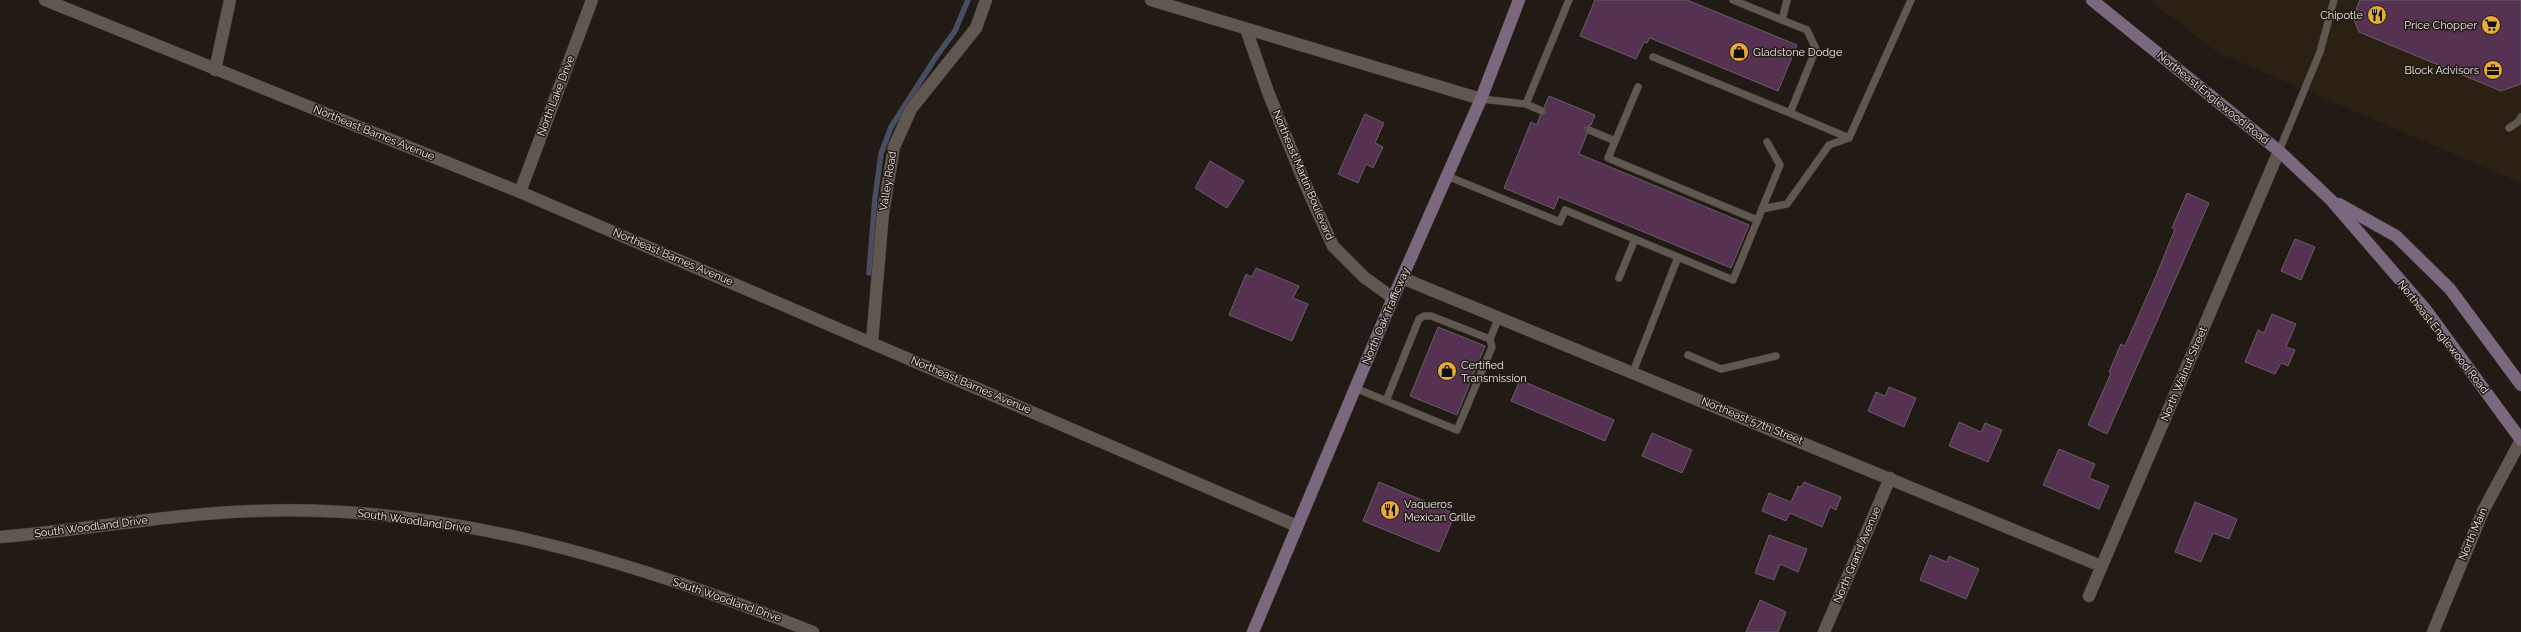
<svg xmlns="http://www.w3.org/2000/svg" width="2521" height="632" viewBox="0 0 2521 632" font-family="Raleway,sans-serif">
	<style>
		.built { fill: #2b2014 }
		.lines { fill: none; stroke-linecap: round; stroke-linejoin: round }
		.stream { stroke: #474e61; stroke-width: 5.5 }
		.building { fill: #553251; stroke: #665d64 }
		.lane-casing { stroke: #3e3834; stroke-width: 8 }
		.street-casing { stroke: #3e3834; stroke-width: 13 }
		.secondary-casing { stroke: #3e3834; stroke-width: 13 }
		.lane { stroke: #605850; stroke-width: 7 }
		.street { stroke: #605850; stroke-width: 12 }
		.secondary { stroke: #7a697e; stroke-width: 12 }
		.labels { text-anchor: middle; dominant-baseline: central; stroke-width: 3; stroke-linejoin: round; paint-order: stroke }
		.poi-label { font-size: 11px; fill: #eee9e4; stroke: #221b15; text-anchor: end }
		.street-label { font-size: 11px; fill: #eee9e4; stroke: #221b15 }
	</style>
	<rect width="100%" height="100%" fill="#221b15"/>
	<path class="built" d="M2149,0h372v183l-304,-131z"/>
	<g class="lines">
		<path class="stream" d="M869,273l6,-75 6,-44 10,-27 45,-70 19,-26 13,-31"/>
	</g>
	<g class="building">
		<path d="M1595,0h92l110,45 -19,46 -128,-53 -3,5 -3,-1 -8,17 -56,-23z"/>
		<path d="M2360,0h161v84l-20,7 -142,-59 -6,-15z"/>
		<path d="M1549,96l46,19 -4,10 -7,3 3,6 -8,20 170,71 -18,43 -172,-71 -5,12 -50,-21 27,-66 6,3 3,-9 6,-3 -2,-6z"/>
		<path d="M1365,114l19,9 -9,20 8,4 -10,21 -7,-4 -8,19 -20,-9z"/>
		<path d="M1210,161l34,20 -17,27 -32,-20z"/>
		<path d="M2187,193l22,10 -102,231 -19,-9 23,-52 -2,-1 12,-28 4,2 31,-70 19,-47 -3,-1z"/>
		<path d="M2295,239l20,8 -14,33 -20,-9z"/>
		<path d="M1256,268l43,18 -6,12 15,6 -16,37 -63,-26 17,-41 6,3z"/>
		<path d="M2272,314l24,10 -10,23 9,3 -7,16 -7,-3 -6,11 -30,-12 13,-32 6,3z"/>
		<path d="M1438,327l47,19 -28,69 -47,-19z"/>
		<path d="M1520,380l94,40 -9,21 -94,-40z"/>
		<path d="M1889,387l27,11 -12,29 -36,-16 8,-19 9,4z"/>
		<path d="M1959,422l22,10 4,-9 17,7 -14,32 -39,-16z"/>
		<path d="M1652,433l40,17 -10,23 -40,-17z"/>
		<path d="M2059,449l36,15 -6,14 20,8 -10,23 -56,-24z"/>
		<path d="M1379,482l76,32 -16,38 -76,-31z"/>
		<path d="M1804,482l37,15 -5,13 -6,-3 -8,20 -32,-14 -4,8 -24,-10 7,-18 22,9 7,-16 3,1z"/>
		<path d="M2195,502l42,17 -8,20 -16,-6 -12,29 -26,-10z"/>
		<path d="M1769,535l38,14 -9,23 -18,-8 -6,16 -19,-7z"/>
		<path d="M1930,555l17,7 2,-6 30,13 -13,30 -46,-19z"/>
		<path d="M1760,600l26,12 -8,20h-32z"/>
	</g>
	<g class="lines">
		<defs>
			<g id="lane">
				<path d="M1733,0l49,20"/>
				<path d="M1787,0l-5,20 25,10 9,19 -26,64 59,25 62,-138"/>
				<path d="M1653,57l137,56"/>
				<path d="M1638,87l-30,71 149,62"/>
				<path d="M1481,99l45,5 43,-104"/>
				<path d="M1526,104l16,7"/>
				<path d="M2509,128l9,-6 3,-5"/>
				<path d="M1589,130l26,11"/>
				<path d="M2279,151l41,-99 14,-52"/>
				<path d="M1447,176l113,46 5,-12 168,70 47,-115 -13,-23"/>
				<path d="M1762,209l25,-5 42,-59 20,-7"/>
				<path d="M1619,278l16,-39"/>
				<path d="M1688,355l33,14 55,-13"/>
				<path d="M1633,372l45,-115"/>
				<path d="M1355,388l102,42 35,-83 -2,-8 9,-22"/>
				<path d="M1386,401l33,-82 5,-3h7l59,23"/>
			</g>
			<g id="street">
				<path d="M45,0l475,192 777,334"/>
				<path d="M1151,0l330,99"/>
				<path d="M1246,29l22,63 35,87 30,67 31,31 29,21"/>
				<path d="M215,70l15,-70"/>
				<path d="M520,192l72,-192"/>
				<path d="M1402,278l699,288"/>
				<path d="M872,342l11,-129 11,-66 17,-38 65,-81 10,-28"/>
				<path d="M0,537c85,-7 169,-23 253,-26 193,-8 383,51 560,121"/>
				<path d="M2089,596l190,-445"/>
				<path d="M1824,632l66,-154"/>
				<path d="M2433,632l50,-121 38,-71"/>
			</g>
			<g id="secondary">
				<path d="M2092,0l187,151 52,49 95,110 95,130"/>
				<path d="M2339,204l57,32 54,53 71,96"/>
				<path d="M1253,632l140,-334 88,-199 38,-99"/>
			</g>
		</defs>
		<use href="#lane" class="lane-casing"/>
		<use href="#street" class="street-casing"/>
		<use href="#secondary" class="secondary-casing"/>
		<use href="#lane" class="lane"/>
		<use href="#street" class="street"/>
		<use href="#secondary" class="secondary"/>
	</g>
	<defs>
		<symbol id="restaurant-disc" viewBox="-11 -11 22 22"><circle r="9.5" fill="#e8ab37" stroke="#221b15"/><path d="M-5-6h1v4h1v-4h1v4h1v-4h1v5L-1.5 .5V6h-2V.5L-5-1ZM5-6V6H3V1.5H1.5Q1.5-4 5-6Z" fill="#111"/></symbol>
		<symbol id="supermarket-disc" viewBox="-11 -11 22 22"><circle r="9.5" fill="#e8ab37" stroke="#221b15"/><path d="M-6-5.5h2.5l.6 2H6L4.5 2H-2.5L-4.4-4H-6ZM-1.5 3.2a1.3 1.3 0 1 0 .1 0ZM3 3.2a1.3 1.3 0 1 0 .1 0Z" fill="#111"/></symbol>
		<symbol id="shop-disc" viewBox="-11 -11 22 22"><circle r="9.5" fill="#e8ab37" stroke="#221b15"/><path d="M-5-2.5h2.3a2.7 3.5 0 0 1 5.4 0H5L5.5 6h-11ZM-1.5-2.5h3a1.5 2.3 0 0 0-3 0Z" fill="#111"/></symbol>
		<symbol id="office-disc" viewBox="-11 -11 22 22"><circle r="9.5" fill="#e8ab37" stroke="#221b15"/><path d="M-6-3h4V-5.5h4V-3h4V5H-6ZM-1-4.5V-3h2v-1.5ZM-6 0V1H6V0Z" fill="#111"/></symbol>
	</defs>
	<g fill-rule="evenodd">
		<use href="#restaurant-disc" x="2366" y="4" width="22" height="22"/>
		<use href="#supermarket-disc" x="2480" y="14" width="22" height="22"/>
		<use href="#shop-disc" x="1728" y="41" width="22" height="22"/>
		<use href="#office-disc" x="2482" y="59" width="22" height="22"/>
		<use href="#shop-disc" x="1436" y="360" width="22" height="22"/>
		<use href="#restaurant-disc" x="1379" y="499" width="22" height="22"/>
	</g>
	<g class="labels">
		<g class="poi-label">
			<text x="2363" y="15">Chipotle</text>
			<text x="2477" y="25">Price Chopper</text>
			<text x="1753" y="52" text-anchor="start">Gladstone Dodge</text>
			<text x="2479" y="70">Block Advisors</text>
			<text x="1461" y="365" text-anchor="start">Certified<tspan x="1461" dy="13">Transmission</tspan></text>
			<text x="1404" y="504" text-anchor="start">Vaqueros<tspan x="1404" dy="13">Mexican Grille</tspan></text>
		</g>
		<g class="street-label">
			<text transform="translate(556 96) rotate(-69)">North Lake Drive</text>
			<text transform="translate(2213 98) rotate(39)">Northeast Englewood Road</text>
			<text transform="translate(374 133) rotate(22)">Northeast Barnes Avenue</text>
			<text transform="translate(1303 175) rotate(67)">Northeast Martin Boulevard</text>
			<text transform="translate(888 181) rotate(-81)">Valley Road</text>
			<text transform="translate(673 257) rotate(23)">Northeast Barnes Avenue</text>
			<text transform="translate(1386 316) rotate(-67)">North Oak Trafficway</text>
			<text transform="translate(2443 337) rotate(52)">Northeast Englewood Road</text>
			<text transform="translate(2184 374) rotate(-67)">North Walnut Street</text>
			<text transform="translate(971 385) rotate(23)">Northeast Barnes Avenue</text>
			<text transform="translate(1752 421) rotate(22)">Northeast 57th Street</text>
			<text transform="translate(414 521) rotate(8)">South Woodland Drive</text>
			<text transform="translate(91 527) rotate(-7)">South Woodland Drive</text>
			<text transform="translate(2473 534) rotate(-67)">North Main</text>
			<text transform="translate(1857 555) rotate(-67)">North Grand Avenue</text>
			<text transform="translate(727 600) rotate(19)">South Woodland Drive</text>
		</g>
	</g>
</svg>
